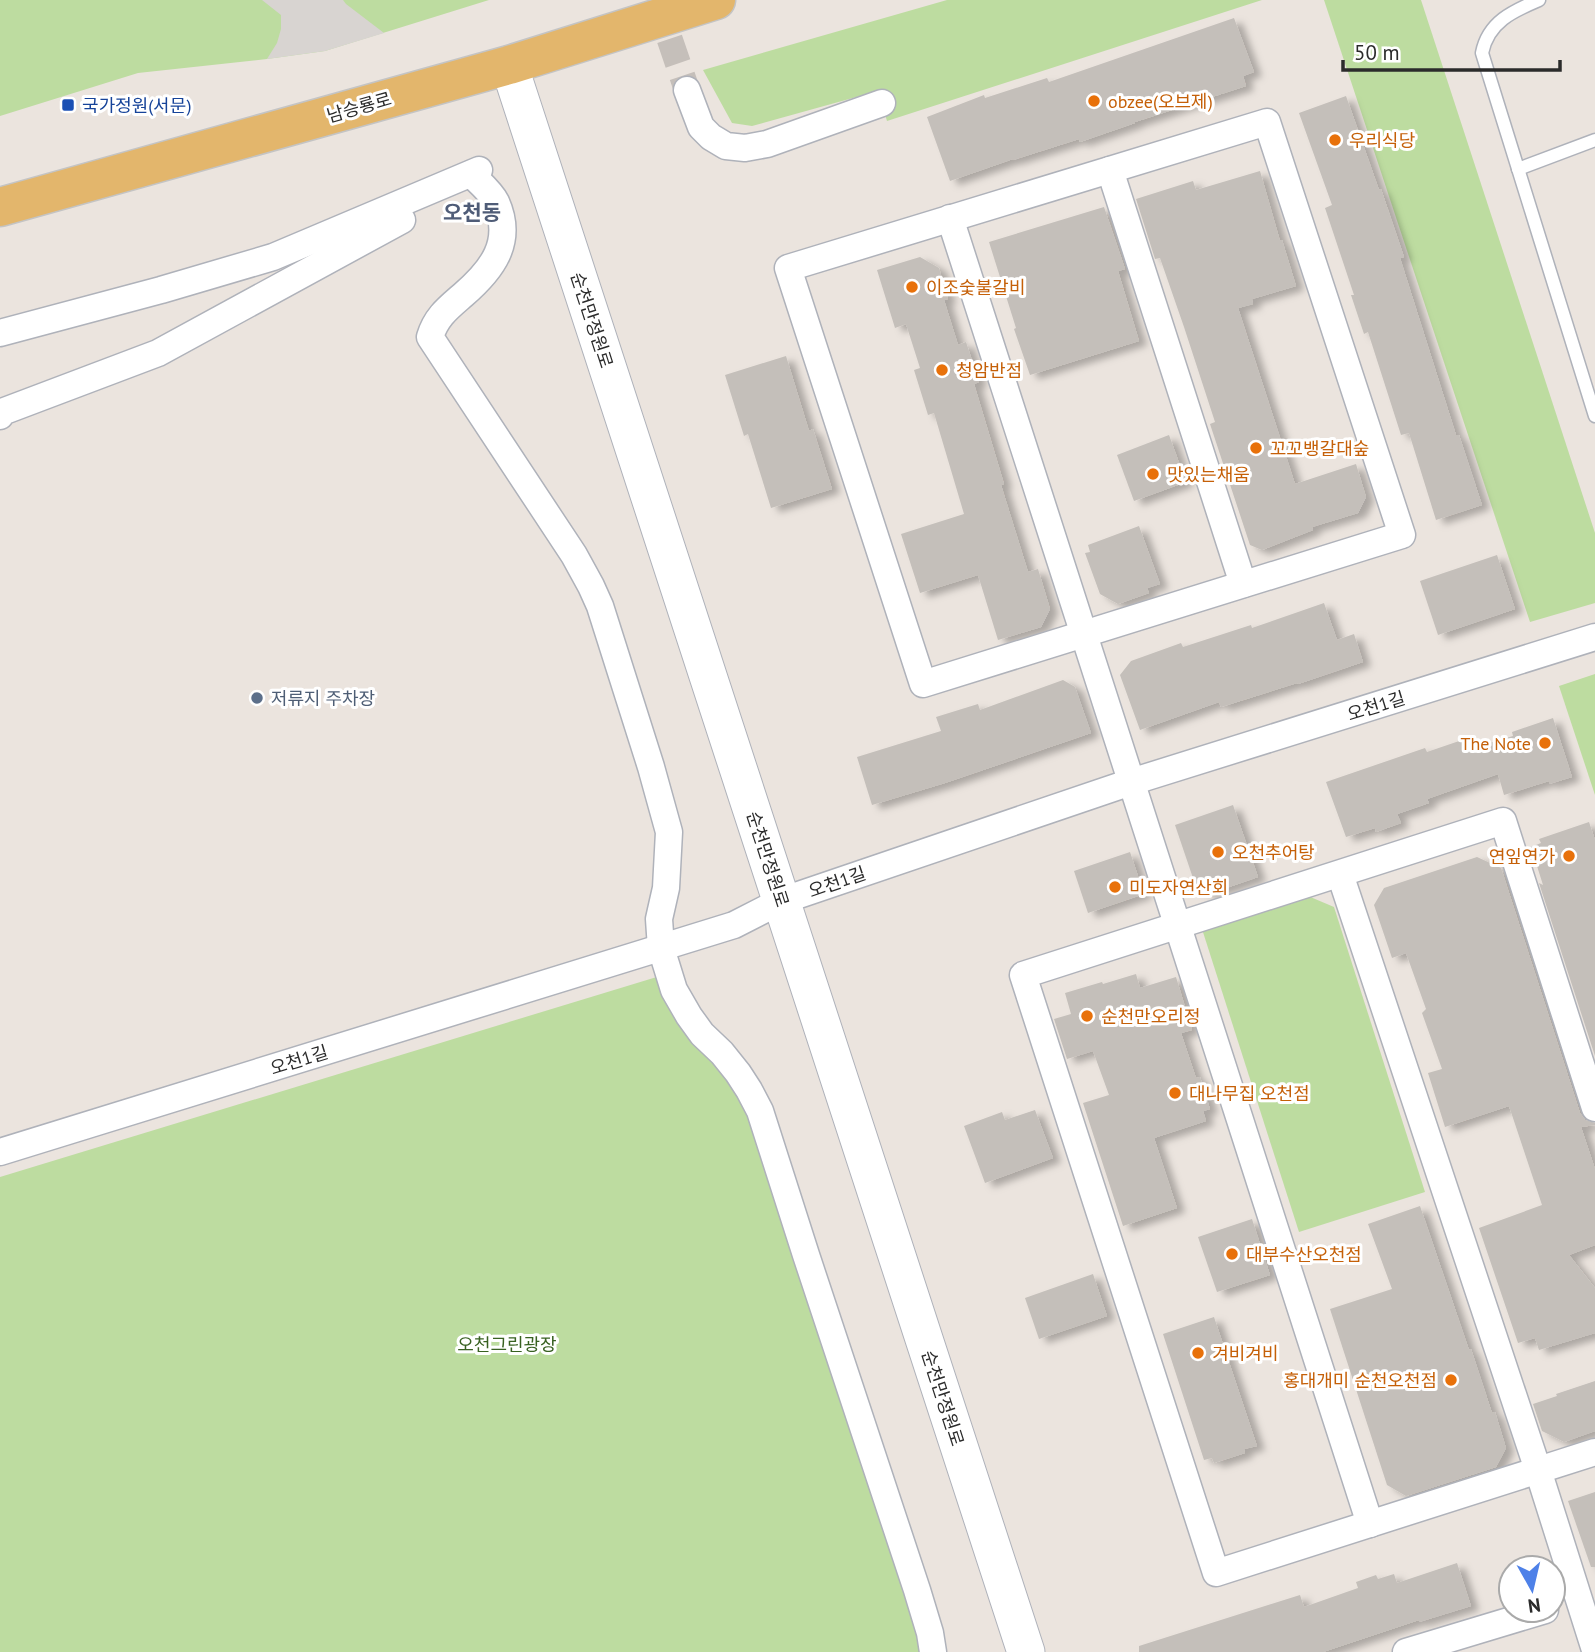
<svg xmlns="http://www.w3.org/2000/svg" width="1595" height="1652" viewBox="0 0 1595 1652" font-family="'PT Sans','Noto Sans KR',sans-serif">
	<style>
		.green { fill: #bddca0 }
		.plaza { fill: #d8d4d1 }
		.building { fill: #c4bfba; filter: url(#shadow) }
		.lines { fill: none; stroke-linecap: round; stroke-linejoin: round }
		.street-tunnel { stroke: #c5bfba; stroke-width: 26; stroke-dasharray: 26 13; stroke-linecap: butt }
		.lane-casing { stroke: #afb2ba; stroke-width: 15 }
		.street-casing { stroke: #afb2ba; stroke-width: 29 }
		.secondary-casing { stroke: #afb2ba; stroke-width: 39 }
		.primary-casing { stroke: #c4c4c4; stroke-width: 41 }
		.lane { stroke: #fff; stroke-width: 12 }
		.street { stroke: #fff; stroke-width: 26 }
		.secondary { stroke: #fff; stroke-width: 37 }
		.primary { stroke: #e3b66c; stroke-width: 38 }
		.food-dot { fill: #e8710a; stroke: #fff; stroke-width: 2.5 }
		.transit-dot { fill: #1a4fb4; stroke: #fff; stroke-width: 2.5 }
		.service-dot { fill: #5c6f8a; stroke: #fff; stroke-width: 2.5 }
		.labels { text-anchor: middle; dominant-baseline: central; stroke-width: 6; stroke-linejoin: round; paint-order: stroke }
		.food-label { font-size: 18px; fill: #c56008; stroke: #fff; text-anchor: start }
		.transit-label { font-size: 18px; fill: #164399; stroke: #fff; text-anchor: start }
		.street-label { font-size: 18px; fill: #2b2b2b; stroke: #fff }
		.service-label { font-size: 18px; fill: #4e5e75; stroke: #fff; text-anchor: start }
		.park-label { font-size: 18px; fill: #386121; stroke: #fff }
		.quarter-label { font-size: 21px; font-weight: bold; fill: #4f5c77; stroke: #fff }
	</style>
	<defs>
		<filter id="shadow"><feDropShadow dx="8" dy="4.5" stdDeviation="3.5" flood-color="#0004"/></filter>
	</defs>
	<rect width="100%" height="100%" fill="#ebe4de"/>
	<g class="green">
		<path d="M0,0h489l-164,51 -58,8 -129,14 -138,43z"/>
		<path d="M947,0h315l-375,121 -9,-30 -126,35 -20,-3 -29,-53z"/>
		<path d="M1324,0h97l174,533v70l-65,19z"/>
		<path d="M1595,674v121l-36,-109z"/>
		<path d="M1308,896l26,11 91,285 -126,40 -97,-303z"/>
		<path d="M660,976l84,115 179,561h-923v-475z"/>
	</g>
	<path class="plaza" d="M262,0h81l3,4 38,29 -59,18 -58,8 10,-16 4,-14v-14z"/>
	<g class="building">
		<path d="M1234,18l20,54 -11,4 3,10 -111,36v1l-55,19 -1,-3 -66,21v-1l-63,22 -23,-64 57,-22 1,3 62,-20 2,4z"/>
		<path d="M1346,96l33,94 2,-1 23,68 -4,1 56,177h3l23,70 -46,15 -27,-87 -8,2 -33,-103 -4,2 -13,-39h3l-29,-87 7,-3 -33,-92z"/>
		<path d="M1260,171l20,70 2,-1 14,46 -44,13 1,5 -15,4 57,176 61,-20 10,33 -8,16 -46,14 1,3 -51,20 -12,-5 -40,-121 5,-2 -31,-95 -24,-69 -5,1 -19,-60 57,-18 3,9z"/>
		<path d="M1104,207l21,62 -7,2 21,70 -109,34 -16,-46 2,-1 -27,-86z"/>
		<path d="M920,257l19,11 9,31 -4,1 14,45 8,-3 13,40 -5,2 30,100 -3,1 27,87 10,-3 12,40 -9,18 -43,13 -20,-65 -58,18 -19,-59 63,-20 -30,-101 -6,2 -14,-45 6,-2 -14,-44 -11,4 -18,-58z"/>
		<path d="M786,356l23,75 4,-2 19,60 -61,19 -23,-74 -4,2 -19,-61z"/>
		<path d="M1169,435l17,47 -52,19 -17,-46z"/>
		<path d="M1139,526l21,58 -13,4 2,5 -31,11 -18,-10 -15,-41 5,-1 -2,-7z"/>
		<path d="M1497,555l18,54 -77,26 -18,-54z"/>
		<path d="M1324,603l13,37 17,-6 9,28 -65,22 -1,-1 -76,24 -2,-5 -79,28 -20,-55 11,-14 50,-18 2,4 68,-22 1,3z"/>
		<path d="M1063,680l12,7 16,46 -146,50 -73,22 -15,-48 84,-26 -5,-14 42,-13 2,6z"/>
		<path d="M1553,718l19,59 -23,7v-3l-45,14 -6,-21 -71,25 2,4 -32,11 4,9 -25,9 -1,-4 -29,9 -20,-55 99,-34 2,4 38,-13 4,10 44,-13 -1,-4z"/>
		<path d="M1233,805l25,72 -49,17 -13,-7 -21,-62z"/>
		<path d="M1589,822l6,18v216l-56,-173 4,2 -12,-38 10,-4 -2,-4z"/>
		<path d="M1130,852l14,42 -56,19 -14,-42z"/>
		<path d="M1477,857l24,11 79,245 5,7 10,3v2l-14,2 14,42v76l-26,10 26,33v45l-56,17 -4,-12 -17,5 -39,-115 63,-23 -33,-99 -64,21 -17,-54 14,-4 -20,-56 4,-4 -20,-56 -14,5 -18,-53 10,-17z"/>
		<path d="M1136,974l4,14 36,-11 16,53 -11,3 15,45 4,-1 10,32 -7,2 3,10 -52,17 23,70 -54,18 -40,-123 26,-8 -16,-44 -26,8 -13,-40 17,-5 -6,-21 37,-11 1,2z"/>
		<path d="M1035,1110l18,48 -68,25 -21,-57 38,-14 3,8z"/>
		<path d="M1420,1206l49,144 2,-1 21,64 3,-1 11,36 -10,19 -90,29 -19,-11 -57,-176 62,-20 -24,-65z"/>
		<path d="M1252,1219l18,56 -53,17 -19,-55z"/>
		<path d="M1093,1274l14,42 -68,23 -14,-41z"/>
		<path d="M1214,1317l43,129 -13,3 1,4 -31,10 -2,-5 -8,2 -41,-126z"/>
		<path d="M1595,1381v50l-31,11 -22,-11 -9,-27 24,-8 -1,-2z"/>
		<path d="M1595,1492v75h-4l-23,-66z"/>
		<path d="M1457,1563l14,43 -52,16v-2l-96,32h-184v-6l161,-51 4,12 54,-19 -2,-6 20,-7 2,4 16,-5 3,9z"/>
	</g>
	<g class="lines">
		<path class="street-tunnel" d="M657,2l30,88"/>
		<defs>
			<g id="lane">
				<path d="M1539,0c-26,11 -51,22 -57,53l113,363"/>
				<path d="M1518,169l77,-29"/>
			</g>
			<g id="street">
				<path d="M687,90l14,37 10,10 15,9 19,2 22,-4 115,-41"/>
				<path d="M1267,122l135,413 -479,149 -135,-416z"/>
				<path d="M1110,170l133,414"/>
				<path d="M471,174c8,8 20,18 25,28 18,40 -4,68 -33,93 -15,13 -27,22 -33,42l144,218 17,31 9,20 51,161 18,65 -3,56 -7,31 2,29 13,42 15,26 13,18 20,19 16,20 11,17 11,21 46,144 111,335 13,43 3,19"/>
				<path d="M950,218l420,1306"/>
				<path d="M0,333l161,-43 112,-33 206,-87"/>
				<path d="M0,416l2,-4 156,-59 244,-133"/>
				<path d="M1340,874l198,596 57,180"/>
				<path d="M1595,1108l-92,-287 -480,154 193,598 379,-121"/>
				<path d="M0,1152l734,-227 47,-24 350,-119 464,-145"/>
				<path d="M1406,1652l139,-42"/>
			</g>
			<path id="secondary" d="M509,65l517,1587"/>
			<path id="primary" d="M0,207l509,-142 207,-65"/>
		</defs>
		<use href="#lane" class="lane-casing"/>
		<use href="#street" class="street-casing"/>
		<use href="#secondary" class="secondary-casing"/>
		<use href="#primary" class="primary-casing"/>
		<use href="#lane" class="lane"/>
		<use href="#street" class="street"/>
		<use href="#secondary" class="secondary"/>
		<use href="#primary" class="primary"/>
	</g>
	<g class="food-dot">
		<circle cx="1094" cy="101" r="7"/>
		<circle cx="1335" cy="140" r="7"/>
		<circle cx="912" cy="287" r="7"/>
		<circle cx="942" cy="370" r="7"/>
		<circle cx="1256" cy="448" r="7"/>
		<circle cx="1153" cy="474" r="7"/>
		<circle cx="1545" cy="743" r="7"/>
		<circle cx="1218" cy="852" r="7"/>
		<circle cx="1569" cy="856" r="7"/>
		<circle cx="1115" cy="887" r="7"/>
		<circle cx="1087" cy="1016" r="7"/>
		<circle cx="1175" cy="1093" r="7"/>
		<circle cx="1232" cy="1254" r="7"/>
		<circle cx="1198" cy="1353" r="7"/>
		<circle cx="1451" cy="1380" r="7"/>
	</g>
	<rect class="transit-dot" x="61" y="98" width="14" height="14" rx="3.5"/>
	<circle class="service-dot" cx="257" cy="698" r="7"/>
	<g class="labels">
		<g class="food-label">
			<text x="1108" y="101">obzee(오브제)</text>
			<text x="1349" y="140">우리식당</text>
			<text x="926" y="287">이조숯불갈비</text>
			<text x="956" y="370">청암반점</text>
			<text x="1270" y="448">꼬꼬뱅갈대숲</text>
			<text x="1167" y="474">맛있는채움</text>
			<text x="1531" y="743" text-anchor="end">The Note</text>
			<text x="1232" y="852">오천추어탕</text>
			<text x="1555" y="856" text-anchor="end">연잎연가</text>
			<text x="1129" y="887">미도자연산회</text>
			<text x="1101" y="1016">순천만오리정</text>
			<text x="1189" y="1093">대나무집 오천점</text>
			<text x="1246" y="1254">대부수산오천점</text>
			<text x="1212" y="1353">겨비겨비</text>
			<text x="1437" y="1380" text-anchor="end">홍대개미 순천오천점</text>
		</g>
		<g class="transit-label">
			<text x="82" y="105">국가정원(서문)</text>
		</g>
		<g class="street-label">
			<text transform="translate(359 107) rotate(-16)">남승룡로</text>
			<text transform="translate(592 320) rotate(72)">순천만정원로</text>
			<text transform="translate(1376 706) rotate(-17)">오천1길</text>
			<text transform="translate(768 859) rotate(72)">순천만정원로</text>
			<text transform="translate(837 882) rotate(-19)">오천1길</text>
			<text transform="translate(299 1060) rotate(-17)">오천1길</text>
			<text transform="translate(943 1398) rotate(72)">순천만정원로</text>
		</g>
		<g class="service-label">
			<text x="271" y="698">저류지 주차장</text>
		</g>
		<g class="park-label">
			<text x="507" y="1344">오천그린광장</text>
		</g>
		<g class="quarter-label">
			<text x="472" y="212">오천동</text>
		</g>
	</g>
	<g transform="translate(1532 1589) rotate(172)"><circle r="33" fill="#ffffff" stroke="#aaaaaa" stroke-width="2"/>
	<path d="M0-5L12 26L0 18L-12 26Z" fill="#4e81e8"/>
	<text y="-10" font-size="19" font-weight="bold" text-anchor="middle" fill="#2b2b2b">N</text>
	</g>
	<path d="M1343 60v10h217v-10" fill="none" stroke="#2b2b2b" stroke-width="3.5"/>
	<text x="1354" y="60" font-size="21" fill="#2b2b2b" stroke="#ffffff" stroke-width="5" paint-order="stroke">50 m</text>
</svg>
